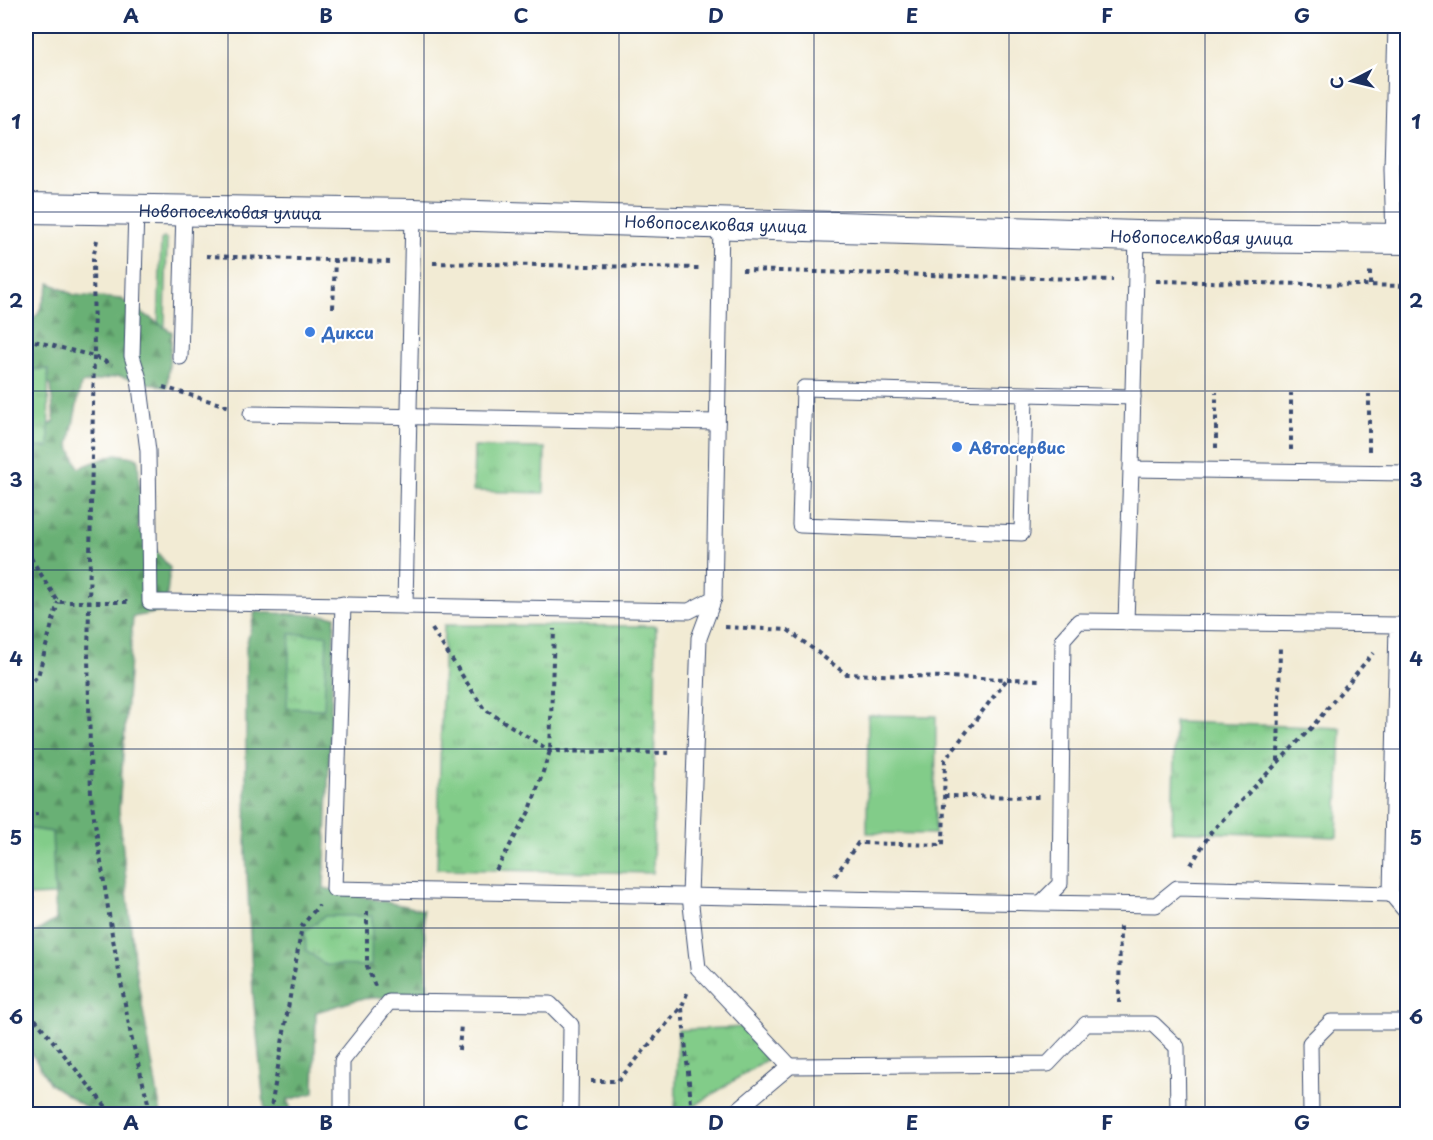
<svg xmlns="http://www.w3.org/2000/svg" width="1433" height="1140" viewBox="0 0 1433 1140" font-family="'Playpen Sans',sans-serif">
	<style>
		.grass { fill: #82cc89; stroke: #4e7e74; stroke-width: 1.5 }
		.forest { fill: url(#forest-firs); stroke: #42706a; stroke-width: 1.5 }
		.park { fill: url(#park-tufts); stroke: #4e7e74; stroke-width: 1.5 }
		.lines { fill: none; stroke-linecap: round; stroke-linejoin: round }
		.service-casing { stroke: #3b4b70; stroke-width: 17 }
		.minor-casing { stroke: #3b4b70; stroke-width: 32 }
		.path { stroke: #3b4b70; stroke-width: 4; stroke-dasharray: 4.5 4.5; stroke-linecap: butt }
		.service { stroke: #fff; stroke-width: 15 }
		.minor { stroke: #fff; stroke-width: 30 }
		.grid { fill: none; stroke: #1b2f5e; stroke-width: 1.5; stroke-opacity: 0.55 }
		.shop-dot { fill: #3f7fe0; stroke: #fff; stroke-width: 2 }
		.labels { text-anchor: middle; dominant-baseline: central; stroke-width: 4.5; stroke-linejoin: round; paint-order: stroke }
		.street-label { font-size: 16px; fill: #1b2f5e; stroke: #fff }
		.shop-label { font-size: 16px; font-weight: bold; fill: #366cbe; stroke: #fff; text-anchor: start }
		.neatline { fill: none; stroke: #1b2f5e; stroke-width: 2 }
		.grid-label { font-size: 20px; text-anchor: middle; font-weight: bold; fill: #1b2f5e }
	</style>
	<defs>
		<pattern id="forest-firs" width="22" height="20" patternUnits="userSpaceOnUse" patternTransform="scale(1.5)"><rect width="22" height="20" fill="#69b075"/><path d="M5 1l3.5 6h-7zM16 11l3.5 6h-7z" fill="#569063"/></pattern>
		<pattern id="park-tufts" width="24" height="20" patternUnits="userSpaceOnUse" patternTransform="scale(1.5)"><rect width="24" height="20" fill="#82cc89"/><path d="M3 7l-1-3M5 7V3M7 7l1-3M15 17l-1-3M17 17v-4M19 17l1-3" fill="none" stroke="#6aa673"/></pattern>
	</defs>
	<rect width="100%" height="100%" fill="#fff"/>
	<filter id="ink" filterUnits="userSpaceOnUse"><feTurbulence type="fractalNoise" baseFrequency=".0167" numOctaves="2"/><feDisplacementMap in="SourceGraphic" scale="12" xChannelSelector="R" yChannelSelector="G"/><feConvolveMatrix kernelMatrix="1 2 1 2 8 2 1 2 1" color-interpolation-filters="sRGB"/></filter>
	<filter id="wash" filterUnits="userSpaceOnUse"><feTurbulence type="fractalNoise" baseFrequency=".008" numOctaves="4" result="noise"/><feDisplacementMap in="SourceGraphic" scale="24" xChannelSelector="R" yChannelSelector="G"/><feGaussianBlur stdDeviation="1.35" result="paint"/><feColorMatrix in="noise" values="0 0 0 0 0 0 0 0 0 0 0 0 0 0 0 0 0 1.4 0 .05"/><feComposite in="paint" operator="in"/></filter>
	<g filter="url(#wash)">
		<rect width="100%" height="100%" fill="#f2ebd4"/>
		<g class="grass">
			<path d="M164,238l3,2 -3,123h-7l4,-123z"/>
			<path d="M26,602l6,6v37l-6,7z"/>
			<path d="M868,715l68,1 -1,118 -68,-1z"/>
			<path d="M52,818l4,77 -30,1v-77z"/>
		</g>
		<g class="forest">
			<path d="M50,283l24,12 47,4 51,33 -5,56 -48,-12 -38,8 -12,61 10,23 37,-14 22,4 2,38 -2,33 32,39 -5,43 -32,6 -14,193 15,149 27,155h-65l-46,-30 -24,-40v-106l30,-18 -4,-88 -26,-4v-176l6,-7v-37l-6,-6v-163l28,-17 -3,-37 -25,-11v-49l12,-11z"/>
			<path d="M255,612l80,4 -11,272 99,22 5,84 -68,5 -44,13 -2,81 -26,7 4,14h-27l-12,-120 -7,-141v-207z"/>
		</g>
		<g class="park">
			<path d="M48,369l1,78h-23v-77z"/>
			<path d="M474,447l71,1 -1,45 -71,-2z"/>
			<path d="M444,625l212,1 -3,247 -216,-4z"/>
			<path d="M290,634l37,1 -3,74 -37,-1z"/>
			<path d="M1175,722l166,6 -4,109 -165,-6z"/>
			<path d="M325,916h47l-1,50 -46,-1 -19,-15 -1,-19z"/>
			<path d="M746,1027l23,31 -87,56h-7l3,-84z"/>
		</g>
	</g>
	<g filter="url(#ink)">
		<g class="lines">
			<defs>
				<g id="service">
					<path d="M136,209l-4,147 7,23 9,72 2,151h18l521,9 25,-13 7,-375"/>
					<path d="M1137,236l-6,233 277,4"/>
					<path d="M1394,239l-2,-70 4,-143"/>
					<path d="M180,357l4,-147"/>
					<path d="M1025,395l-3,138 -222,-8 4,-137 329,9"/>
					<path d="M251,414l466,8"/>
					<path d="M714,598l-15,40 -9,258 8,72 92,98"/>
					<path d="M343,604l-9,285 707,14 19,-19 3,-245 16,-18 318,4 -6,269 -214,-6 -21,17 -115,-2"/>
					<path d="M405,606l8,-392"/>
					<path d="M1126,622l5,-153"/>
					<path d="M1391,894l17,20"/>
					<path d="M342,1114v-53l47,-59 161,2 21,21 -1,89"/>
					<path d="M733,1114l57,-48 258,-2 38,-40h67l24,23 1,67"/>
					<path d="M1311,1114l-1,-71 21,-21h77"/>
				</g>
				<g id="minor">
					<path id="s1" d="M26,208l387,6 724,22 271,3"/>
				</g>
			</defs>
			<use href="#service" class="service-casing"/>
			<use href="#minor" class="minor-casing"/>
			<g class="path">
				<path d="M97,240l-4,18 1,98 -6,300 3,141 21,137 19,102 20,78"/>
				<path d="M206,256l184,6"/>
				<path d="M433,263l266,5"/>
				<path d="M742,270l371,10"/>
				<path d="M1156,281l252,5"/>
				<path d="M1370,285v-17"/>
				<path d="M333,308l2,-48"/>
				<path d="M26,339l68,17 18,9"/>
				<path d="M163,387l67,20"/>
				<path d="M1216,448v-56"/>
				<path d="M1291,450v-57"/>
				<path d="M1369,451v-57"/>
				<path d="M26,550l32,52h70"/>
				<path d="M725,627l63,3 58,44 196,6"/>
				<path d="M432,629l52,80 66,42 122,2"/>
				<path d="M26,686l12,-10 20,-74"/>
				<path d="M1278,761l2,-115"/>
				<path d="M944,796l95,1"/>
				<path d="M26,815l12,-1"/>
				<path d="M1191,865l20,-33 101,-105 61,-74"/>
				<path d="M496,870l34,-60 20,-59 4,-122"/>
				<path d="M835,876l23,-33 85,2 2,-85 62,-81"/>
				<path d="M26,907l7,-11"/>
				<path d="M367,911v55l8,20"/>
				<path d="M1119,1003l1,-77"/>
				<path d="M682,1008l10,106"/>
				<path d="M26,1019h9l77,95"/>
				<path d="M459,1050l2,-26"/>
				<path d="M591,1081h27l64,-75 6,-15"/>
				<path d="M270,1114l32,-188 17,-21"/>
			</g>
			<use href="#service" class="service"/>
			<use href="#minor" class="minor"/>
		</g>
	</g>
	<path class="grid" d="M228,26v1088M424,26v1088M619,26v1088M814,26v1088M1009,26v1088M1205,26v1088M26,212h1382M26,391h1382M26,570h1382M26,749h1382M26,928h1382"/>
	<g class="shop-dot">
		<circle cx="310" cy="332" r="6"/>
		<circle cx="957" cy="447" r="6"/>
	</g>
	<g class="labels">
		<g class="street-label">
			<text stroke="none"><textPath href="#s1" startOffset="204">Новопоселковая улица</textPath></text>
			<text stroke="none"><textPath href="#s1" startOffset="690">Новопоселковая улица</textPath></text>
			<text stroke="none"><textPath href="#s1" startOffset="1176">Новопоселковая улица</textPath></text>
		</g>
		<g class="shop-label">
			<text x="322" y="332">Дикси</text>
			<text x="969" y="447">Автосервис</text>
		</g>
	</g>
	<rect width="1433" height="1140" fill="none" stroke="#fff" stroke-width="66"/>
	<g transform="translate(1352 81) rotate(263)" stroke="#ffffff" stroke-width="4.5" paint-order="stroke">
	<path d="M0-4.5L10 22L0 15L-10 22Z" fill="#1b2f5e"/>
	<text y="-9" font-size="16" font-weight="bold" text-anchor="middle" fill="#1b2f5e">С</text>
	</g>
	<rect x="33" y="33" width="1367" height="1074" class="neatline"/>
	<g class="grid-label">
		<text x="131" y="23">A</text>
		<text x="326" y="23">B</text>
		<text x="521" y="23">C</text>
		<text x="716" y="23">D</text>
		<text x="912" y="23">E</text>
		<text x="1107" y="23">F</text>
		<text x="1302" y="23">G</text>
		<text x="16" y="129">1</text>
		<text x="1416" y="129">1</text>
		<text x="16" y="308">2</text>
		<text x="1416" y="308">2</text>
		<text x="16" y="487">3</text>
		<text x="1416" y="487">3</text>
		<text x="16" y="666">4</text>
		<text x="1416" y="666">4</text>
		<text x="16" y="845">5</text>
		<text x="1416" y="845">5</text>
		<text x="16" y="1024">6</text>
		<text x="1416" y="1024">6</text>
		<text x="131" y="1130">A</text>
		<text x="326" y="1130">B</text>
		<text x="521" y="1130">C</text>
		<text x="716" y="1130">D</text>
		<text x="912" y="1130">E</text>
		<text x="1107" y="1130">F</text>
		<text x="1302" y="1130">G</text>
	</g>
</svg>
